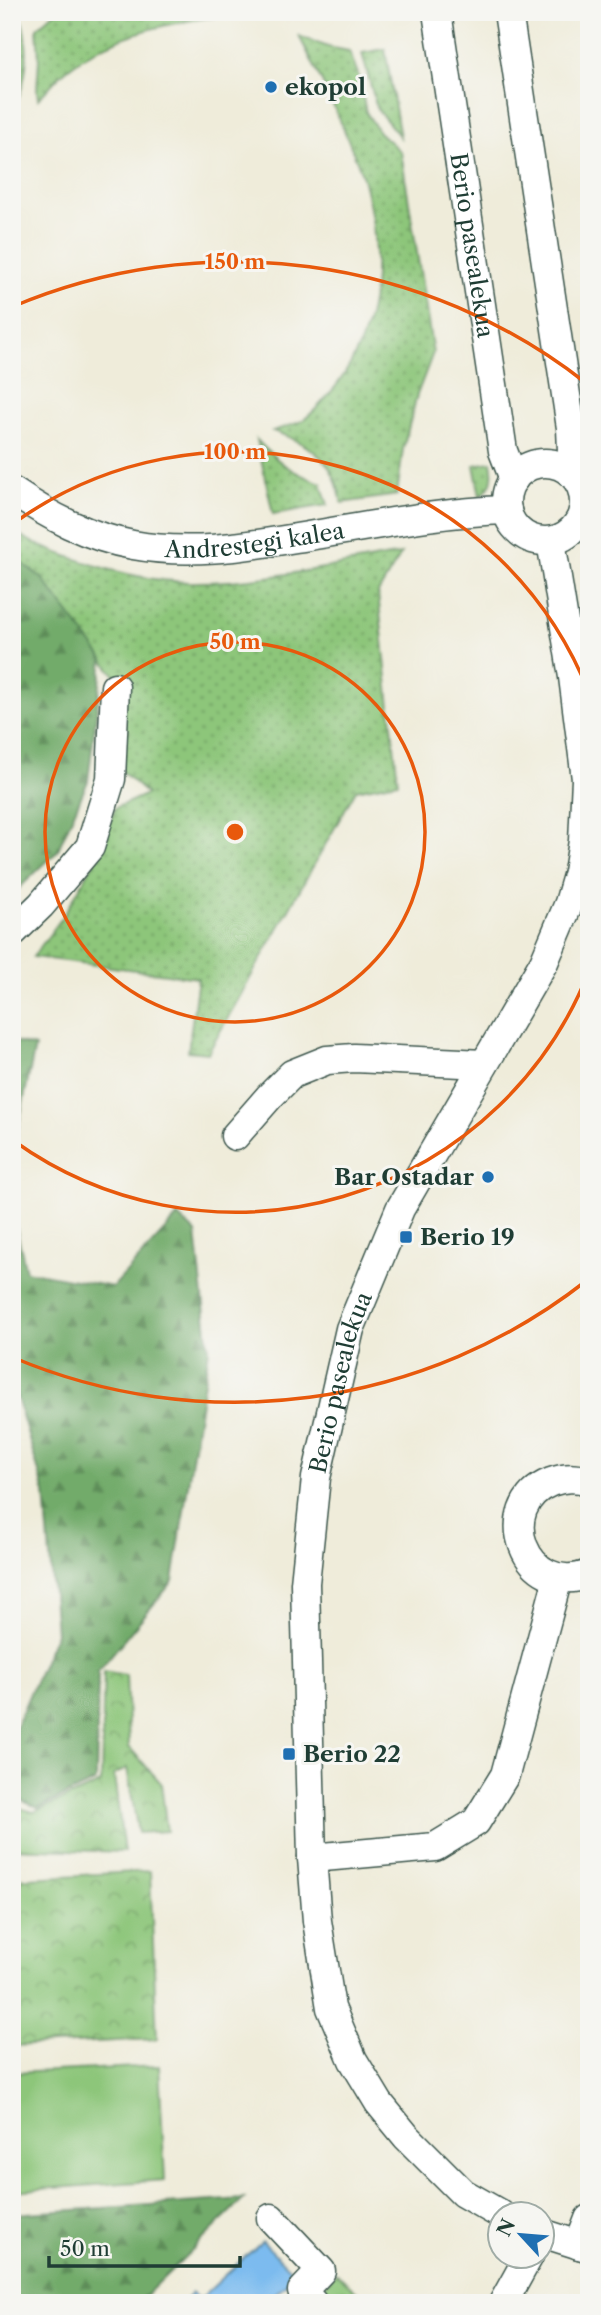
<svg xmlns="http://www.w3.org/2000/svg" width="601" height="2315" viewBox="0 0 601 2315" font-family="'Libre Caslon Text',serif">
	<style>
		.grass { fill: url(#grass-dots); stroke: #568257; stroke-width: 2 }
		.forest { fill: url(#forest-firs); stroke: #48744f; stroke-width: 2 }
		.park { fill: url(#park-crowns); stroke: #568257; stroke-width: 2 }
		.pitch { fill: #8dc67a; stroke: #568257; stroke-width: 2 }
		.water { fill: #7bbbef; stroke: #4d7c92; stroke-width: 2 }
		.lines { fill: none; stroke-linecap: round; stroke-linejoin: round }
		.street-casing { stroke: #3e574d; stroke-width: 31 }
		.street { stroke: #fff; stroke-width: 28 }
		.ring { fill: none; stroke: #e8590c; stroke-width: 3.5 }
		.poi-dot { fill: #1f6fb2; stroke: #f6f6f2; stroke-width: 2.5 }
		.labels { text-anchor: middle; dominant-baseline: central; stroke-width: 6; stroke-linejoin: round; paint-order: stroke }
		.poi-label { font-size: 23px; font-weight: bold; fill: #1f3d34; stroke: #f6f6f2; text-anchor: start }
		.street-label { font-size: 23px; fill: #1f3d34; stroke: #f6f6f2 }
		.centre { fill: #e8590c; stroke: #f6f6f2; stroke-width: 3.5 }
		.ring-label { font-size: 21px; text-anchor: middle; font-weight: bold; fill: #e8590c; stroke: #f6f6f2; stroke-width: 6; stroke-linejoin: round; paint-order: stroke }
	</style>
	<defs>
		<pattern id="grass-dots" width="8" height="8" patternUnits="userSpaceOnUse" patternTransform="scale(1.75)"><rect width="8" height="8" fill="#8dc67a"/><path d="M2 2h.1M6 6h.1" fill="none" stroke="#73a265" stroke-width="1.8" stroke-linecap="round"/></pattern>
		<pattern id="forest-firs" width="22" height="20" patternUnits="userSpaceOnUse" patternTransform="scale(1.75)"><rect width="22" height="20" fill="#72ab6a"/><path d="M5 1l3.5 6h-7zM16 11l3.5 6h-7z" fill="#5d8c58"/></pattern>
		<pattern id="park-crowns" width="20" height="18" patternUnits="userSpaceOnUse" patternTransform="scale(1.75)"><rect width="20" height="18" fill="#8dc67a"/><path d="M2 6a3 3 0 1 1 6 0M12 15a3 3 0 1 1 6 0" fill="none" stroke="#73a265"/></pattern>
	</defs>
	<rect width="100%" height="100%" fill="#f6f6f2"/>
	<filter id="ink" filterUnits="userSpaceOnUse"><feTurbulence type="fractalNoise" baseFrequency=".0143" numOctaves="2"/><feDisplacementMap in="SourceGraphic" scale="14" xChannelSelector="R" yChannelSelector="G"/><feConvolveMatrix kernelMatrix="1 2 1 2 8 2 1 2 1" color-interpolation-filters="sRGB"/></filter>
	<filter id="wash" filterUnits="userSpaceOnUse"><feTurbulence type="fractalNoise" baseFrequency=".00686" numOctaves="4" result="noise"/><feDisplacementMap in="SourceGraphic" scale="28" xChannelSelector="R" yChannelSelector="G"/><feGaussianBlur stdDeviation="1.57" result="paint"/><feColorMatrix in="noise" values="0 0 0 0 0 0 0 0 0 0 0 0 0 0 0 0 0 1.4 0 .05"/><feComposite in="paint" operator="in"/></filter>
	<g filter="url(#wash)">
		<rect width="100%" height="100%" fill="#efecda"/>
		<g class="grass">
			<path d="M12,12h7c13,36 9,67 -7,101z"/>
			<path d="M55,12h196c-64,8 -134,16 -186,59 -9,8 -18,19 -27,28l-1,-9 2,-32 -2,-30z"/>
			<path d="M299,36l29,11 21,4 9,23 8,38 13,20 22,20 32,201 -16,42 -14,54 -6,46 -55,8c-2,-8 -4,-18 -8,-26 -9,-24 -38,-38 -61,-46 9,-3 21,-6 30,-11 12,-8 24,-23 33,-34 45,-60 47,-134 28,-204 -3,-13 -10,-27 -15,-40 -14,-36 -32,-71 -50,-106z"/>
			<path d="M385,49l15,88 -23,-28 -15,-56z"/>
			<path d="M257,440c22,23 34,32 64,43l7,22 -55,9z"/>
			<path d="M491,462c3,15 2,25 -11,34l-6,-31z"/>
			<path d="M12,530c21,15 48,24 73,32 33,11 69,19 104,20 71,1 142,-16 212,-28l-23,39 20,189 -42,8 -148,263 -20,-2 10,-73 -165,-21 31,-42 32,-56 19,-51 32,-14 -29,-26 6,-80 -83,-111 -29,-21z"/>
		</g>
		<g class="forest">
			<path d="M12,556l29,21 62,82 -15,122 -31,71 -45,43z"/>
			<path d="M12,1041l23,6 -23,109z"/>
			<path d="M12,1210l14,61 87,16 65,-71 18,17 13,117 -36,231 -75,90 -2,110 -58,27 -26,-12v-61l44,-102 -11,-140 -33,-112z"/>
			<path d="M244,2199l-106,104h-126v-89z"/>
		</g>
		<g class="park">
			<path d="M104,1671l22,4 3,72 32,36 6,48 -29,2 -11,-65 -13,7 10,77 -112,-4v-42l22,6 67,-29z"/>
			<path d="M150,1871l7,168 -145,7v-167z"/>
			<path d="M336,2273l34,30h-51l-5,-6z"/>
		</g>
		<path class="pitch" d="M159,2066l6,114 -153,11v-118z"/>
		<path class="water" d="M262,2241l34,34 -31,28h-78l-2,-3 7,-7 7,7z"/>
	</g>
	<g filter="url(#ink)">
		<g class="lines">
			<defs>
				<g id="street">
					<path id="s1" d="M437,12l66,439 11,28"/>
					<path d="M508,12l63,416 2,46"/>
					<circle cx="545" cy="502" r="39"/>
					<path id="s2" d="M12,491c37,25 76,46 121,54 54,10 109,2 163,-7 70,-11 140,-26 211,-28"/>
					<path d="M12,933l29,-28 49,-58 21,-68 4,-92"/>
					<path d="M235,1136l34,-39 23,-23 35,-14 27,-2 130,6"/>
					<path d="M589,1481c-13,-4 -25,-4 -38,1 -60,24 -26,117 38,92"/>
					<path d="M312,1858l123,-11 41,-25 29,-47 53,-197"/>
					<path id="s3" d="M500,2214l-37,-21 -57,-57 -27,-33 -26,-43 -22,-52 -14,-87 -5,-63 -7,-275 11,-105 34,-149 50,-120 144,-247 25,-59 9,-31 5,-31 3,-62 -13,-102 -22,-136"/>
					<path d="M271,2218l50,53 -19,20 11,12"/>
					<path d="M542,2233l47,15"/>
					<path d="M579,2245l10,-26"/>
					<path d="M503,2303l26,-47"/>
				</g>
			</defs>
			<use href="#street" class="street-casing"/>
			<use href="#street" class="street"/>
		</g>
	</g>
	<g class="ring">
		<circle cx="235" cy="832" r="190"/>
		<path d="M589 971A380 380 0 0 1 14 1141M14 523A380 380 0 0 1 589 693"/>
		<path d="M586 1281A570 570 0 0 1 12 1357M12 307A570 570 0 0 1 586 383"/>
	</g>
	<g class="poi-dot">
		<circle cx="271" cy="87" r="7"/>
		<circle cx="488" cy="1177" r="7"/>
		<rect x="399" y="1230" width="14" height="14" rx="3.5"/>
		<rect x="282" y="1747" width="14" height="14" rx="3.5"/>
	</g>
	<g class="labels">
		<g class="poi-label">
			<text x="285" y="87">ekopol</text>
			<text x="474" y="1177" text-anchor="end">Bar Ostadar</text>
			<text x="420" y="1237">Berio 19</text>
			<text x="303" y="1754">Berio 22</text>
		</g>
		<g class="street-label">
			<text stroke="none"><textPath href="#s1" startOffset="236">Berio pasealekua</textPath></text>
			<text stroke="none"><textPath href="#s2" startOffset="256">Andrestegi kalea</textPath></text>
			<text stroke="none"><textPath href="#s3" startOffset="903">Berio pasealekua</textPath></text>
		</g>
	</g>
	<circle cx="235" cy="832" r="10" class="centre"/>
	<g class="ring-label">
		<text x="235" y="269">150 m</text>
		<text x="235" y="459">100 m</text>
		<text x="235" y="649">50 m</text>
	</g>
	<rect width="601" height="2315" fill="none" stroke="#f6f6f2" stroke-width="42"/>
	<g transform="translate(521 2235) rotate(296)"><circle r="33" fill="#f6f6f2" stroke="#a0aca6" stroke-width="2"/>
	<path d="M0-5L12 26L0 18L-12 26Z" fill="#1f6fb2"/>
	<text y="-10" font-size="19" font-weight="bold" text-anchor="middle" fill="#1f3d34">N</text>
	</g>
	<path d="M49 2256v10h191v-10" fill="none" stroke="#1f3d34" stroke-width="3.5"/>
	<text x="60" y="2256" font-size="21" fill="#1f3d34" stroke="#f6f6f2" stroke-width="5" paint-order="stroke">50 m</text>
</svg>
